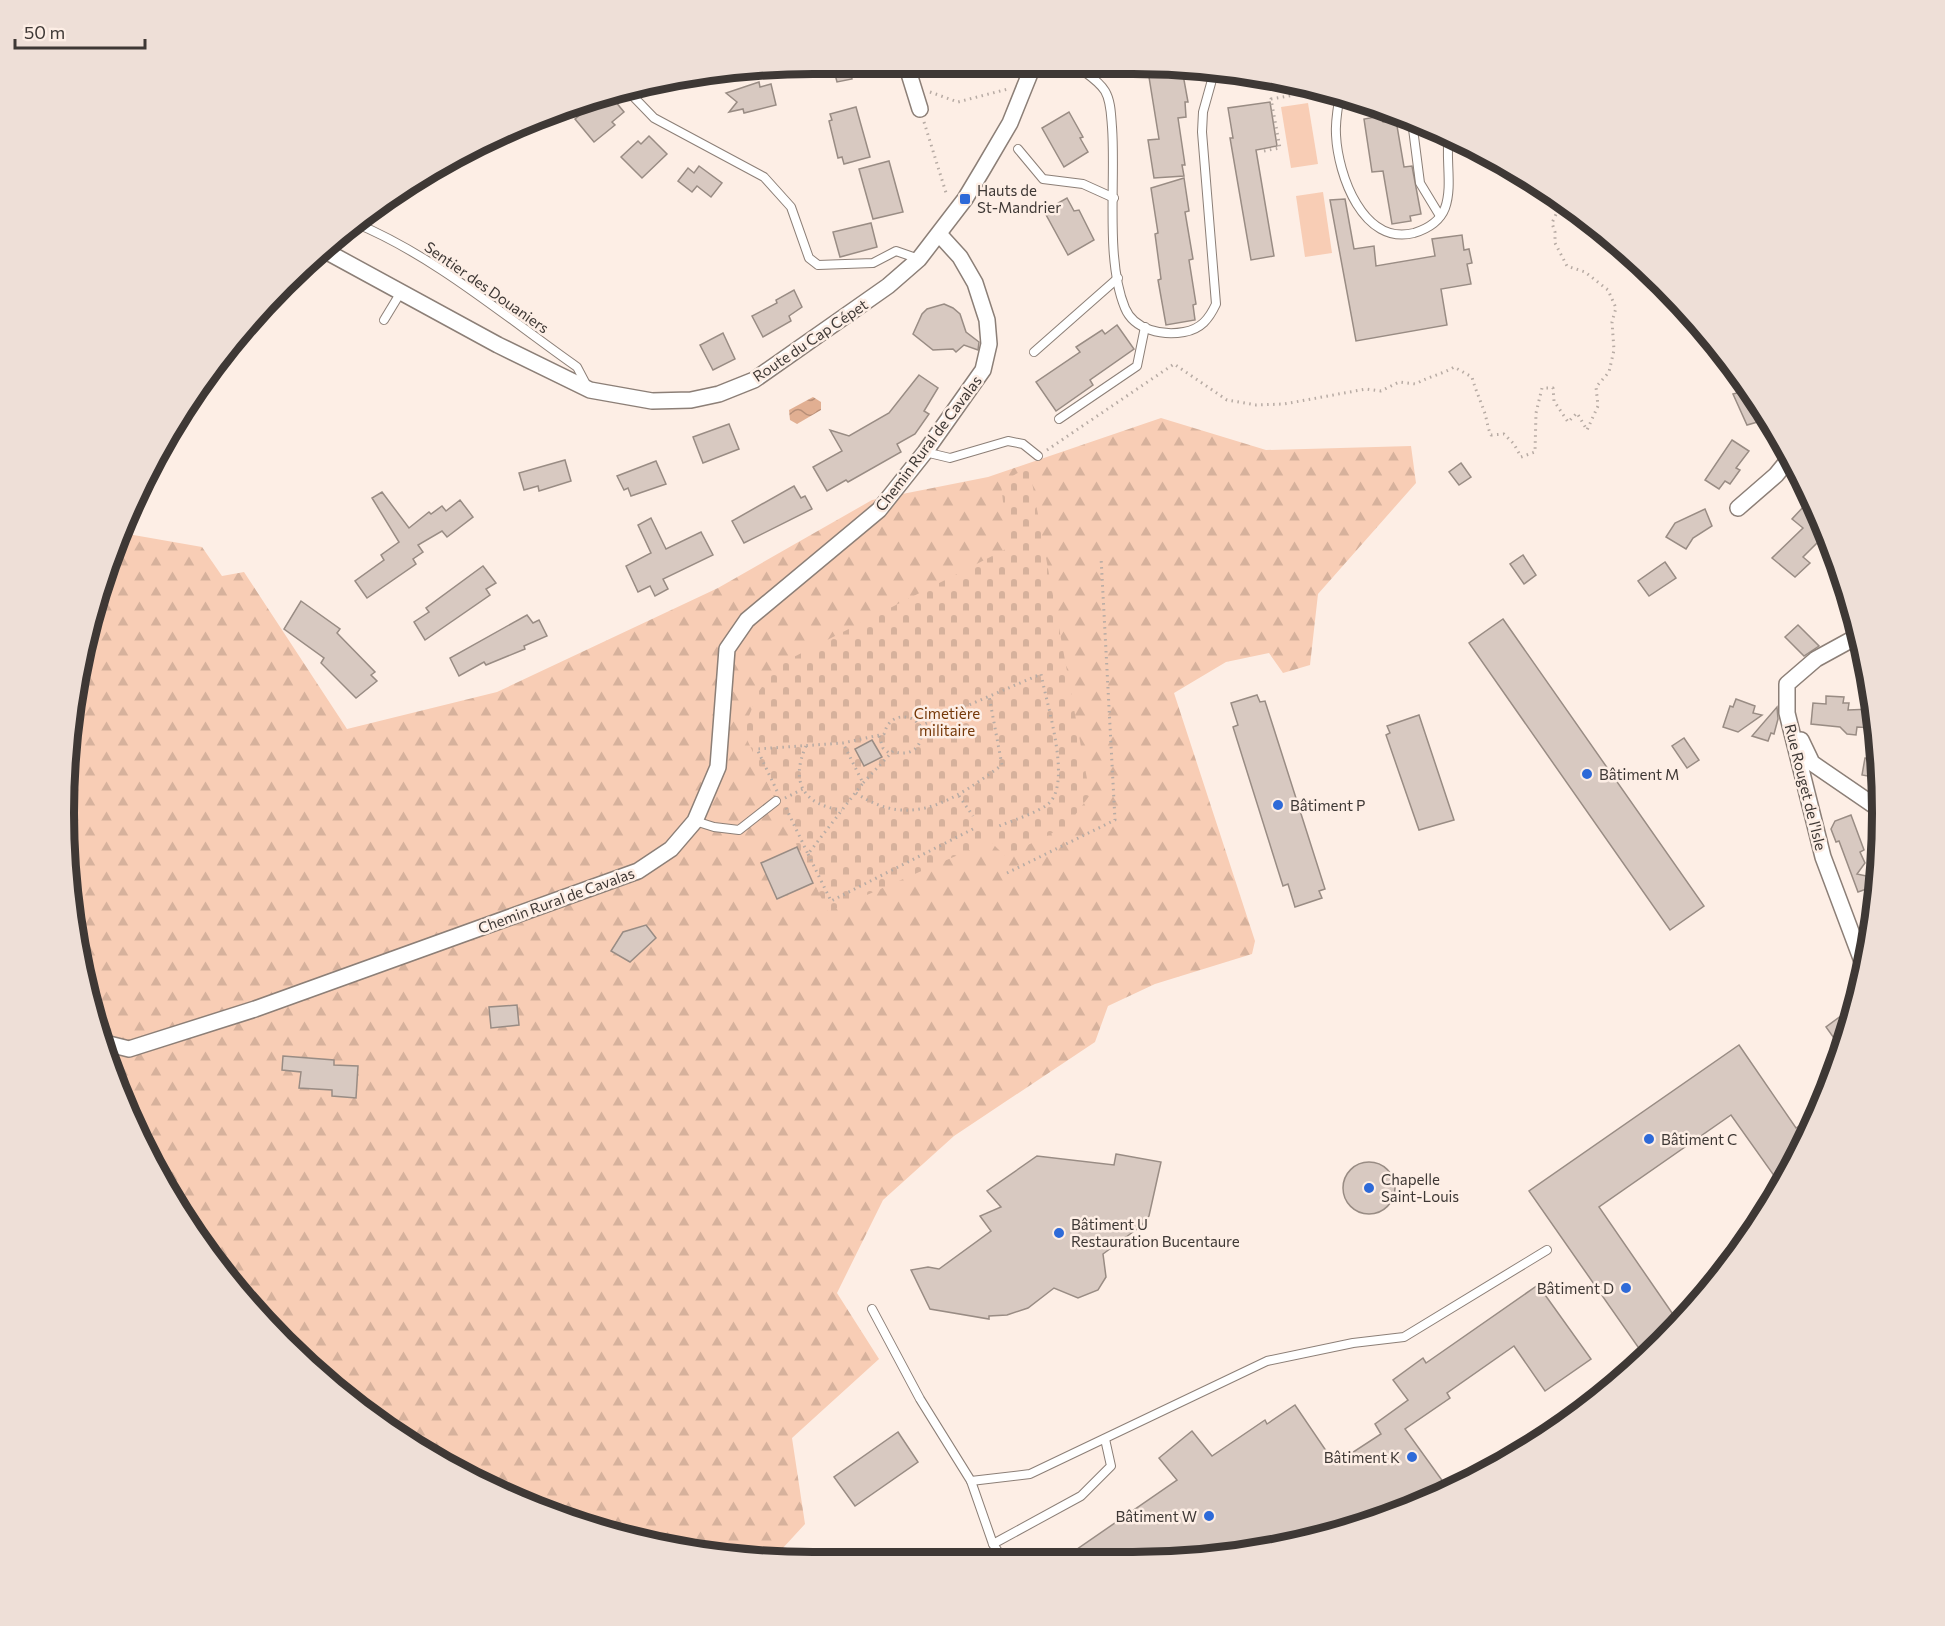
<svg xmlns="http://www.w3.org/2000/svg" width="1945" height="1626" viewBox="0 0 1945 1626" font-family="Commissioner,sans-serif">
	<style>
		.forest { fill: url(#forest-firs) }
		.cemetery { fill: url(#cemetery-stones) }
		.pitch { fill: #f8cdb5 }
		.water { fill: url(#water-waves) }
		.building { fill: #d8c9c1; stroke: #998c84; stroke-width: 1.5 }
		.lines { fill: none; stroke-linecap: round; stroke-linejoin: round }
		.service-casing { stroke: #8c7f77; stroke-width: 10 }
		.minor-casing { stroke: #8c7f77; stroke-width: 18 }
		.path { stroke: #b7aba4; stroke-width: 3; stroke-dasharray: 1.5 4.5; stroke-linecap: butt }
		.service { stroke: #fff; stroke-width: 8 }
		.minor { stroke: #fff; stroke-width: 15 }
		.poi-dot { fill: #2e6ad8; stroke: #fdeee5; stroke-width: 2 }
		.labels { text-anchor: middle; dominant-baseline: central; stroke-width: 5; stroke-linejoin: round; paint-order: stroke }
		.poi-label { font-size: 15px; fill: #3e3835; stroke: #fdeee5; text-anchor: start }
		.street-label { font-size: 15px; fill: #3e3835; stroke: #fdeee5 }
		.park-label { font-size: 15px; fill: #753808; stroke: #fdeee5 }
		.rim { fill: none; stroke: #3e3835; stroke-width: 8 }
	</style>
	<defs>
		<pattern id="forest-firs" width="22" height="20" patternUnits="userSpaceOnUse" patternTransform="scale(1.5)"><rect width="22" height="20" fill="#f8cdb5"/><path d="M5 1l3.5 6h-7zM16 11l3.5 6h-7z" fill="#d6b19c"/></pattern>
		<pattern id="cemetery-stones" width="16" height="16" patternUnits="userSpaceOnUse" patternTransform="scale(1.5)"><rect width="16" height="16" fill="#f8cdb5"/><path d="M2 7V4a2 2 0 0 1 4 0v3zM10 15v-3a2 2 0 0 1 4 0v3z" fill="#d6b19c"/></pattern>
		<pattern id="water-waves" width="16" height="10" patternUnits="userSpaceOnUse" patternTransform="scale(1.5)"><rect width="16" height="10" fill="#e1af92"/><path d="M0 5q4-4 8 0t8 0" fill="none" stroke="#b88f78"/></pattern>
	</defs>
	<rect width="100%" height="100%" fill="#fdeee5"/>
	<path class="forest" d="M1161,418l105,32 145,-4 5,37 -98,111 -8,71 -27,8 -14,-20 -43,9 -52,31 81,248 -3,13 -97,30 -47,22 -13,36 -141,94 -71,64 -46,93 42,66 -87,79 13,86 -34,37 -199,-38 -134,-60 -120,-86 -100,-108 -98,-169 -51,-189 -4,-147 38,-192 19,-39 80,14 20,29 22,-4 103,157 150,-37 221,-104 154,-88 116,-23z"/>
	<path class="cemetery" d="M1029,466l61,329 -23,31 -62,30 -15,-15 -162,71 -85,-181 16,-40 19,-26 230,-117 -7,-65z"/>
	<g class="pitch">
		<path d="M1308,103l10,61 -27,4 -10,-61z"/>
		<path d="M1323,192l9,61 -27,4 -9,-61z"/>
	</g>
	<path class="water" d="M813,397l8,5v8l-24,14 -7,-4 -1,-10z"/>
	<g class="building">
		<path d="M832,63l17,1 3,15 -15,3z"/>
		<path d="M1161,68l21,1 6,33h-3l1,15 -8,1 7,47h-3l2,11 -30,2 -6,-38 11,-1 -10,-62 13,-3z"/>
		<path d="M759,82l1,5 11,-3 5,21 -32,8 -1,-4 -14,3 8,-10 -11,-9z"/>
		<path d="M610,95l14,17 -12,10 3,3 -21,17 -19,-23 21,-17 3,2z"/>
		<path d="M1270,102l7,44 -21,4 18,106 -23,4 -21,-122h3l-5,-30z"/>
		<path d="M856,107l14,50 -26,7 -2,-7 -4,1 -9,-37 3,-1 -2,-6z"/>
		<path d="M1069,112l14,25 -3,1 8,14 -24,15 -22,-39z"/>
		<path d="M1381,116l2,6 13,-2 8,47 8,-1 9,48 -11,2 1,5 -19,3 -9,-53 -11,1 -8,-53z"/>
		<path d="M649,136l18,18 -25,24 -21,-21 17,-16 3,3z"/>
		<path d="M889,161l14,51 -30,7 -14,-50z"/>
		<path d="M699,166l23,17 -11,14 -14,-11 -5,6 -14,-11 10,-13 6,5z"/>
		<path d="M1184,178l5,33 -4,1 8,47 -4,1 7,44 -3,1 2,15 -29,5 -8,-45 3,-1 -6,-45 3,-1 -7,-45z"/>
		<path d="M1067,198l7,13 5,-1 15,30 -26,15 -24,-44z"/>
		<path d="M1345,199l9,50 20,-3 2,20 59,-10 -3,-17 30,-4 2,15 5,-1 3,14 -5,1 4,20 -30,5 6,36 -91,16 -26,-141z"/>
		<path d="M871,223l6,24 -37,10 -7,-25z"/>
		<path d="M794,290l8,17 -13,9 2,5 -28,16 -11,-21 25,-13 -1,-3z"/>
		<path d="M944,304l9,4 7,6 6,18 13,10 -1,8 -14,-5 -8,7 -3,-3 -20,1 -20,-16 9,-20 5,-5z"/>
		<path d="M1117,325l17,24 -44,31 3,5 -37,26 -20,-29 44,-30 -4,-5 26,-17 3,4z"/>
		<path d="M723,333l12,26 -22,11 -13,-25z"/>
		<path d="M1728,362l28,35 12,22 -21,6 -14,-31 4,-1 -11,-29z"/>
		<path d="M919,375l19,13 -14,23 5,3 -14,20 -18,10 4,8 -53,30 -2,-2 -19,11 -14,-24 29,-16 -12,-21 19,6 40,-23z"/>
		<path d="M729,424l10,25 -36,14 -10,-26z"/>
		<path d="M1732,440l17,11 -13,17 4,2 -10,14 -5,-3 -6,8 -14,-9z"/>
		<path d="M565,460l6,21 -32,10 -1,-5 -14,4 -5,-17z"/>
		<path d="M656,461l10,23 -35,12 -3,-8 -4,2 -7,-14z"/>
		<path d="M1461,463l10,14 -12,8 -10,-13z"/>
		<path d="M794,486l7,12 4,-2 7,13 -68,34 -12,-22z"/>
		<path d="M382,492l27,36 20,-16 2,2 11,-8 4,5 14,-11 13,17 -26,20 -5,-6 -24,14 5,7 -10,7 3,5 -49,34 -12,-17 29,-21 -3,-5 18,-13 -27,-44z"/>
		<path d="M1805,505l17,15 5,13 -24,24 7,6 -15,14 -23,-19 31,-30 -11,-9z"/>
		<path d="M1705,509l7,17 -19,12 -7,11 -20,-12 9,-14z"/>
		<path d="M651,518l15,31 35,-17 12,23 -50,24 5,10 -13,7 -5,-10 -12,6 -12,-26 25,-13 -13,-28z"/>
		<path d="M1523,555l13,20 -12,9 -14,-20z"/>
		<path d="M1665,562l11,16 -27,18 -11,-15z"/>
		<path d="M483,566l13,17 -10,6 4,6 -65,45 -11,-18 15,-10 -3,-4z"/>
		<path d="M301,601l39,28 -3,4 38,39 -4,3 6,6 -21,17 -35,-35 3,-5 -40,-29z"/>
		<path d="M527,615l6,8 6,-3 8,16 -23,10 1,3 -39,16 -2,-3 -25,14 -9,-18z"/>
		<path d="M1503,619l201,287 -34,24 -201,-287z"/>
		<path d="M1798,625l21,21 -15,10 -19,-19z"/>
		<path d="M1257,695l3,7 5,-1 60,188 -6,2 3,7 -27,9 -7,-23 -5,2 -50,-159 5,-2 -7,-22z"/>
		<path d="M1826,696l18,1 -1,6h6l-1,7 24,-1 2,19 -17,-1 -1,8 -9,-1 -7,-7 -29,-3 2,-21 13,1z"/>
		<path d="M1736,699l19,7 -2,7 9,2 -24,17 -15,-5 7,-21 3,1z"/>
		<path d="M1777,707l1,12 -4,15 -3,-1 -3,8 -16,-5z"/>
		<path d="M1419,715l35,105 -35,10 -33,-95 4,-2 -3,-7z"/>
		<path d="M1684,738l15,22 -12,8 -15,-22z"/>
		<path d="M872,740l10,17 -18,9 -9,-17z"/>
		<path d="M1865,758l12,2 2,18 -17,-3z"/>
		<path d="M1851,815l13,35 -4,2 5,11 -8,11 19,4 -1,8 -17,6 -19,-51 -3,1 -5,-13 4,-8z"/>
		<path d="M797,847l16,36 -36,16 -16,-36z"/>
		<path d="M646,925l10,13 -26,24 -19,-11 12,-19z"/>
		<path d="M517,1005l2,20 -28,3 -2,-21z"/>
		<path d="M1853,1007l-10,33 -2,8 -15,-21z"/>
		<path d="M1739,1045l57,83 22,-15 -38,71 -49,-69 -132,92 80,116 -16,20 -18,14 -116,-166z"/>
		<path d="M283,1056l51,4v5l24,1 -2,32 -24,-2v-6l-33,-2 2,-16 -19,-2z"/>
		<path d="M1116,1154l45,8 -12,54 -8,10 -38,28 3,23 -8,13 -20,8 -24,-10 -26,20 -21,7 -18,1v3l-59,-10 -19,-39 17,-3 11,2 52,-38 -11,-15 21,-9 -14,-16 50,-35 77,9z"/>
		<circle cx="1369" cy="1188" r="26"/>
		<path d="M1538,1285l53,74 -46,32 -31,-45 -67,47 3,5 -45,31 44,61 -30,16 -140,43 -147,14h-75l120,-83 -18,-22 33,-27 20,25 53,-36 2,4 28,-19 40,59 46,-30 -6,-10 33,-24 -15,-20 30,-22 3,5z"/>
		<path d="M898,1432l20,30 -63,44 -21,-29z"/>
	</g>
	<g class="lines">
		<defs>
			<g id="service">
				<path d="M1078,67c9,7 21,14 27,24 6,10 6,24 7,36 4,53 -7,133 13,181 9,22 38,28 59,24 17,-3 25,-13 32,-28l-14,-172 1,-20 12,-43"/>
				<path d="M625,88l29,30 110,59 27,30 18,51 9,7 55,-2 23,-12 23,8"/>
				<path d="M1340,94c-2,13 -5,27 -4,41 2,40 27,111 78,98 13,-4 26,-12 31,-25 8,-22 0,-50 4,-73"/>
				<path d="M1412,121l8,62 20,33"/>
				<path d="M1018,149l25,30 40,5 31,14"/>
				<path d="M355,223c80,33 152,95 222,144l10,19"/>
				<path d="M384,320l17,-28"/>
				<path d="M1034,352l84,-74"/>
				<path d="M1059,419l78,-53 8,-39"/>
				<path d="M925,452l25,6 58,-17 15,3 15,12"/>
				<path d="M695,821l19,6 25,3 37,-29"/>
				<path d="M872,1309l48,90 51,82 59,-7 237,-113 86,-18 51,-6 143,-87"/>
				<path d="M971,1481l22,63"/>
				<path d="M1005,1562l-12,-18 88,-48 30,-30 -6,-27"/>
			</g>
			<g id="minor">
				<path d="M906,64l14,45"/>
				<path d="M320,248l178,97 92,45 62,11 39,-1 28,-6 35,-14 134,-94 31,-27 46,-60 18,-30 27,-46 23,-57"/>
				<path d="M1738,508l38,-33 13,-16"/>
				<path d="M1858,636l-42,23 -29,25v29l36,144 42,112"/>
				<path d="M1801,740l11,23 70,48"/>
				<path d="M105,1043l24,6 126,-40 383,-138 33,-22 24,-28 23,-54 9,-118 20,-29 132,-110 46,-58 58,-82 6,-26 -2,-24 -12,-37 -15,-26 -21,-23"/>
			</g>
		</defs>
		<use href="#service" class="service-casing"/>
		<use href="#minor" class="minor-casing"/>
		<g class="path">
			<path d="M1291,82l2,8 22,-4"/>
			<path d="M930,92l28,10 50,-13"/>
			<path d="M924,122l23,74"/>
			<path d="M1264,151l16,-3 -9,-49 23,-4 -1,-5"/>
			<path d="M1047,450l127,-86 53,36 29,5 28,-1 82,-15 15,2 18,-9 17,2c13,-8 25,-9 38,-17l18,10c3,12 8,22 12,34 3,7 3,16 7,24l13,-1 10,10 7,13 14,-5 1,-39 6,-25h11l1,13 14,21 9,-9 10,17 11,-24 -2,-19 13,-15 5,-22 -2,-28 4,-14 -8,-18 -23,-18 -18,-6 -12,-23v-11l-3,-9 10,-22"/>
			<path d="M920,726l121,-52c5,28 32,110 7,130 -13,10 -35,16 -51,23"/>
			<path d="M879,736l4,12 7,6"/>
			<path d="M806,746c-16,36 -3,59 36,64"/>
			<path d="M777,791l-20,-42 86,-6 41,-9c4,-16 17,-21 31,-14 15,18 0,40 -22,31l-30,32"/>
			<path d="M856,793c56,38 99,6 146,-28l-13,-69"/>
			<path d="M959,796l14,20"/>
			<path d="M785,798l18,-9"/>
			<path d="M786,808l22,46 55,-71 -20,-40"/>
			<path d="M808,854l23,47 144,-73"/>
			<path d="M1007,873l108,-53 -14,-263"/>
		</g>
		<use href="#service" class="service"/>
		<use href="#minor" class="minor"/>
	</g>
	<g class="poi-dot">
		<rect x="959" y="193" width="12" height="12" rx="3"/>
		<circle cx="1587" cy="774" r="6"/>
		<circle cx="1278" cy="805" r="6"/>
		<circle cx="1649" cy="1139" r="6"/>
		<circle cx="1369" cy="1188" r="6"/>
		<circle cx="1059" cy="1233" r="6"/>
		<circle cx="1626" cy="1288" r="6"/>
		<circle cx="1412" cy="1457" r="6"/>
		<circle cx="1209" cy="1516" r="6"/>
	</g>
	<g class="labels">
		<g class="poi-label">
			<text x="977" y="190">Hauts de<tspan x="977" dy="17">St-Mandrier</tspan></text>
			<text x="1599" y="774">Bâtiment M</text>
			<text x="1290" y="805">Bâtiment P</text>
			<text x="1661" y="1139">Bâtiment C</text>
			<text x="1381" y="1179">Chapelle<tspan x="1381" dy="17">Saint-Louis</tspan></text>
			<text x="1071" y="1224">Bâtiment U<tspan x="1071" dy="17">Restauration Bucentaure</tspan></text>
			<text x="1614" y="1288" text-anchor="end">Bâtiment D</text>
			<text x="1400" y="1457" text-anchor="end">Bâtiment K</text>
			<text x="1197" y="1516" text-anchor="end">Bâtiment W</text>
		</g>
		<g class="street-label">
			<text transform="translate(487 287) rotate(35)">Sentier des Douaniers</text>
			<text transform="translate(810 340) rotate(-34)">Route du Cap Cépet</text>
			<text transform="translate(928 443) rotate(-53)">Chemin Rural de Cavalas</text>
			<text transform="translate(1806 787) rotate(76)">Rue Rouget de l'Isle</text>
			<text transform="translate(556 900) rotate(-20)">Chemin Rural de Cavalas</text>
		</g>
		<g class="park-label">
			<text x="947" y="713">Cimetière<tspan x="947" dy="17">militaire</tspan></text>
		</g>
	</g>
	<path d="M0 0H1945V1626H0ZM813 74H1133A739 739 0 0 1 1872 813V813A739 739 0 0 1 1133 1552H813A739 739 0 0 1 74 813V813A739 739 0 0 1 813 74Z" fill="#eedfd7" fill-rule="evenodd"/>
	<path class="rim" d="M813 74H1133A739 739 0 0 1 1872 813V813A739 739 0 0 1 1133 1552H813A739 739 0 0 1 74 813V813A739 739 0 0 1 813 74Z"/>
	<path d="M15 39v9h130v-9" fill="none" stroke="#3e3835" stroke-width="3"/>
	<text x="24" y="39" font-size="18" fill="#3e3835" stroke="#fdeee5" stroke-width="4.5" paint-order="stroke">50 m</text>
</svg>
